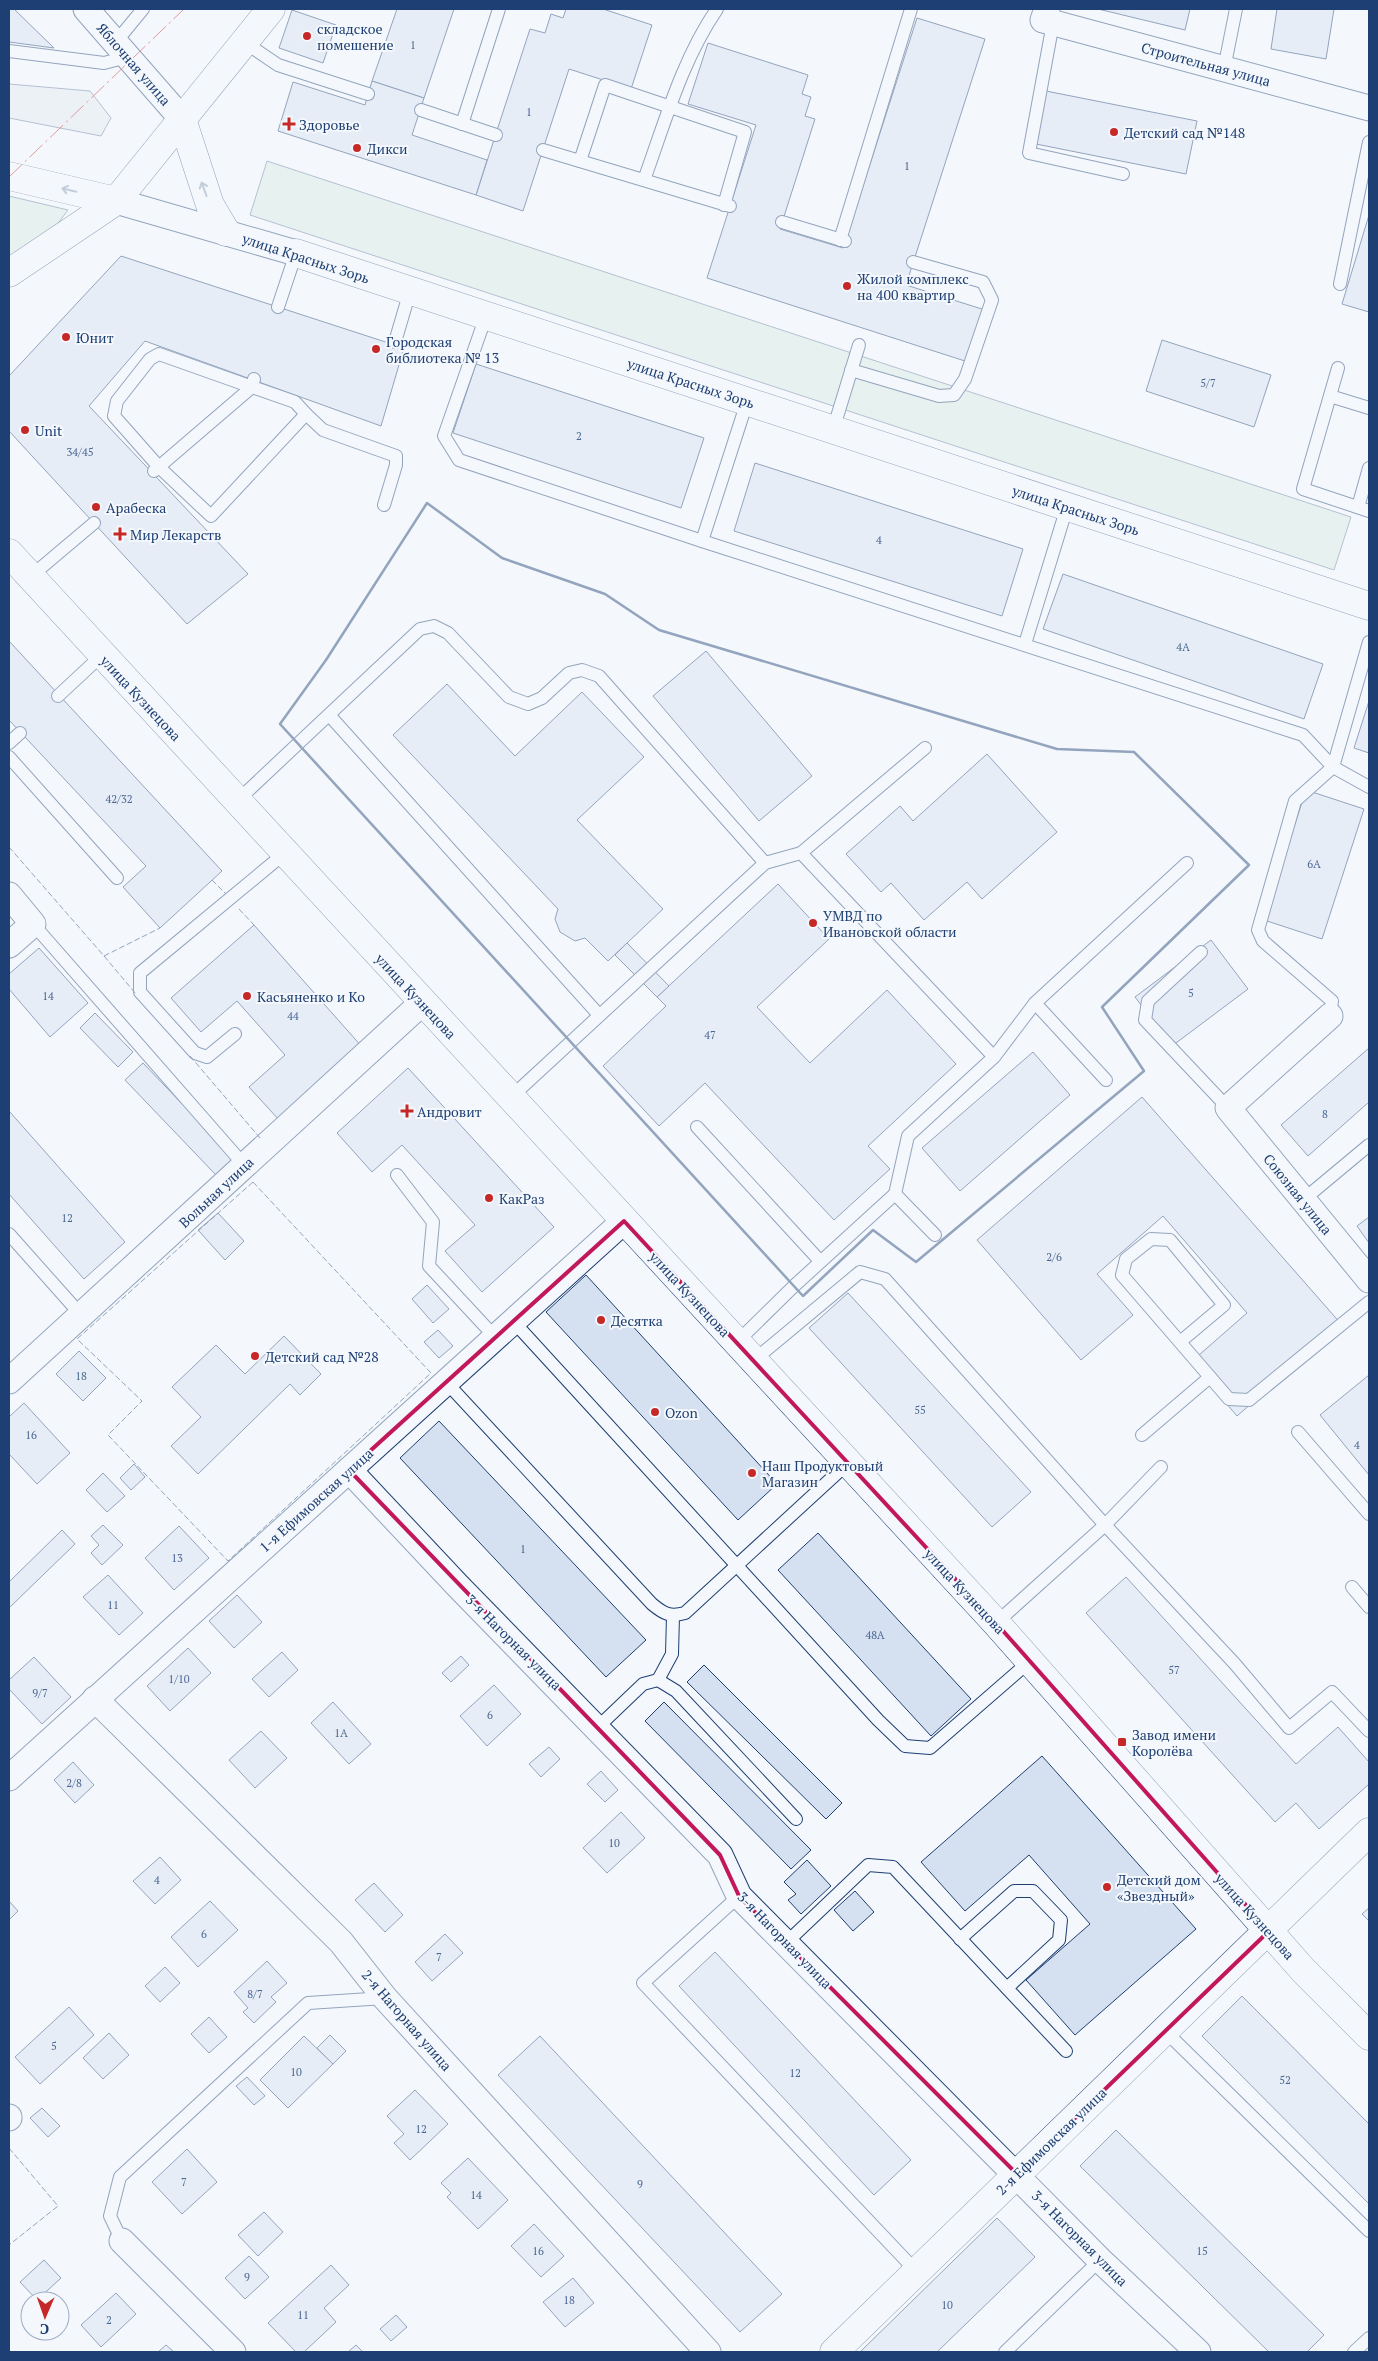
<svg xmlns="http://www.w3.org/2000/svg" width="1378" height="2361" viewBox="0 0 1378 2361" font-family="'PT Serif',serif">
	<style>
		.green { fill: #d7e8df; stroke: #687fa3 }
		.parking { fill: #e3e8f0; stroke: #687fa3 }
		.building { fill: #d5e0f0; stroke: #1d3f73 }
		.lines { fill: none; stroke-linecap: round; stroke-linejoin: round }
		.lane-casing { stroke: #1d3f73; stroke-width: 14 }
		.street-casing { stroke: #1d3f73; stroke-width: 27 }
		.secondary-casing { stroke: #1d3f73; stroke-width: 29 }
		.lane { stroke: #f4f7fb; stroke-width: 12 }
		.street { stroke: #f4f7fb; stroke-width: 25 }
		.secondary { stroke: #f4f7fb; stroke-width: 28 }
		.fence { stroke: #1d3f73; stroke-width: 1; stroke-dasharray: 6 2.5; stroke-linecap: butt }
		.wall { stroke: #1d3f73; stroke-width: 2.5 }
		.power { stroke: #c62828; stroke-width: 1; stroke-dasharray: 18 4 2.5 4; stroke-linecap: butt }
		.oneway { stroke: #889bb7 }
		.marked { fill: none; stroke: #c2185b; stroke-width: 4; stroke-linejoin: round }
		.poi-dot { fill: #c62828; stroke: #f4f7fb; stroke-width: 2 }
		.labels { text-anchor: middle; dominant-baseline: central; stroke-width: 4; stroke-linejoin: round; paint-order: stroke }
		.number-label { font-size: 11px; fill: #4b6792 }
		.poi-label { font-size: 14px; fill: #1d3f73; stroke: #f4f7fb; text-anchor: start }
		.street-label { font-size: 14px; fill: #1d3f73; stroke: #f4f7fb }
	</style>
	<rect width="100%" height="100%" fill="#f4f7fb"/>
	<g class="green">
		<path d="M267,161l1084,356 -17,53 -1084,-355z"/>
		<path d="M9,196l59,14 -37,49 -22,14z"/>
	</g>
	<path class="parking" d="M9,84l81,7 21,27 -10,18 -92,-18z"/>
	<g class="building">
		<path d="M9,9h5l40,39 -45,-6z"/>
		<path d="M397,9h57l-30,89 -52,-17z"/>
		<path d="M566,9h37l49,16 -21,64 -62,-20 -46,142 -47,-16 54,-166 15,4 6,-19 12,4z"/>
		<path d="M1098,9h92l-5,21z"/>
		<path d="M1277,9h57l-8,50 -55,-10z"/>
		<path d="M292,10l44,15 -13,38 -44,-15z"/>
		<path d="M917,18l68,21 -79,246 79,25 -17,52 -261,-84 49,-153 -68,-21 20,-61 100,32 -6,19 9,3 -6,19 10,3 -35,110 63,19z"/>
		<path d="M372,81l52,17 -12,37 75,25 -11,35 -198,-64 15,-49 72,23z"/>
		<path d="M1041,90l156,31 -11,53 -155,-31z"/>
		<path d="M1369,215v97l-27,-8z"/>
		<path d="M121,256l283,92 -23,78 -236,-85 -56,65 159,168 -61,50 -178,-193v-55z"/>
		<path d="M1162,340l109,35 -17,52 -108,-36z"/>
		<path d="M476,364l228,74 -23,70 -228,-75z"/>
		<path d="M755,463l268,86 -21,67 -268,-85z"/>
		<path d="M1063,574l260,90 -19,55 -261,-90z"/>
		<path d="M9,641l213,230 -62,57 -37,-41 23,-21 -137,-146z"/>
		<path d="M706,651l106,125 -53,45 -106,-125z"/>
		<path d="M447,684l68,72 67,-64 62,65 -67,63 86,89 -55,52 -23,-23 -10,3 -15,-9 -5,-13 3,-10 -165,-174z"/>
		<path d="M1369,701v52l-15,-5z"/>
		<path d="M987,754l70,78 -75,67 -15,-17 -43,38 -33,-37 -10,9 -35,-38 54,-48 13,15z"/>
		<path d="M1306,790l58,19 -42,130 -58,-19z"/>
		<path d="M778,884l51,55 -72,68 53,56 77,-73 69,74 -88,82 22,23 -56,51 -129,-137 -46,43 -56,-60 63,-60 -9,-9z"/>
		<path d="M254,925l109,123 -83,73 -31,-34 36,-32 -48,-54 -36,31 -30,-34z"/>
		<path d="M1211,940l37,49 -76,57 -37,-49z"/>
		<path d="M627,943l42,43 -12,11 -42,-42z"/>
		<path d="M39,948l49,55 -38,34 -41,-48v-15z"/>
		<path d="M95,1013l38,39 -15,15 -38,-39z"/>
		<path d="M1369,1048v54l-61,54 -27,-31z"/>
		<path d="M1033,1052l37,43 -110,96 -38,-43z"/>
		<path d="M143,1063l91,95 -18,17 -91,-95z"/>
		<path d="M408,1068l146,159 -72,65 -37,-41 30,-26 -73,-80 -30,27 -35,-39z"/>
		<path d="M1142,1097l200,228 -105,91 -46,-54 56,-49 -84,-97 -66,58 36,41 -52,45 -104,-120z"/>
		<path d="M9,1111l116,131 -41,37 -75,-85z"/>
		<path d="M218,1213l26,28 -19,19 -27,-30z"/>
		<path d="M1369,1217v26l-12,-17z"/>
		<path d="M586,1275l191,209 -39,36 -192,-208z"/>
		<path d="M427,1285l22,24 -16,14 -21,-24z"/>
		<path d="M848,1293l183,199 -39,35 -183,-199z"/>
		<path d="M438,1330l15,16 -14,12 -15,-16z"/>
		<path d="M284,1336l37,38 -21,21 -10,-11 -92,90 -27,-28 30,-29 -29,-30 44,-42 29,29z"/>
		<path d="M79,1351l27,27 -23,23 -27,-27z"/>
		<path d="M1369,1375v100l-49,-60z"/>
		<path d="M24,1403l46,50 -33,31 -28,-30v-37z"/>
		<path d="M439,1421l207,219 -40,37 -206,-219z"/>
		<path d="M134,1464l11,13 -14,13 -11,-12z"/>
		<path d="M103,1473l22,23 -18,16 -21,-22z"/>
		<path d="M103,1525l20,20 -21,20 -11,-12 8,-8 -8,-9z"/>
		<path d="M179,1526l30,32 -35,32 -29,-32z"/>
		<path d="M62,1530l13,14 -66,64v-26z"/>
		<path d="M818,1533l153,166 -40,37 -153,-166z"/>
		<path d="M108,1575l35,38 -24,22 -36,-38z"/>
		<path d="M1126,1577l170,187 42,-37 31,35v22l-50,45 -23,-26 -21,19 -189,-209z"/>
		<path d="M237,1595l25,27 -28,26 -25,-27z"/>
		<path d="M188,1648l23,25 -41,38 -23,-25z"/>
		<path d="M282,1652l16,18 -29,27 -17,-18z"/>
		<path d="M461,1656l8,9 -18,17 -9,-9z"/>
		<path d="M34,1657l37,40 -29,27 -33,-35v-9z"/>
		<path d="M704,1665l138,138 -16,16 -139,-137z"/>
		<path d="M494,1685l27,29 -34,32 -27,-30z"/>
		<path d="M333,1702l38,42 -22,20 -38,-41z"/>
		<path d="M664,1702l147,148 -20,19 -146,-148z"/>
		<path d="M261,1731l26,27 -32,30 -26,-28z"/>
		<path d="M549,1747l11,12 -19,18 -12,-13z"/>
		<path d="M1042,1756l154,173 -121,106 -49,-55 64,-56 -61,-69 -64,56 -44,-49z"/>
		<path d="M73,1762l21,23 -19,18 -21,-23z"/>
		<path d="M601,1771l17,19 -13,12 -18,-18z"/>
		<path d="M621,1812l24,26 -38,35 -24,-25z"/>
		<path d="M160,1857l21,23 -26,24 -22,-23z"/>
		<path d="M807,1860l24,26 -30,28 -13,-14 8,-6 -12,-12z"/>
		<path d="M374,1883l29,32 -18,17 -30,-32z"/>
		<path d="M855,1891l19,21 -21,19 -19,-21z"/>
		<path d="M9,1901l9,10 -9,9z"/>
		<path d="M210,1901l28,29 -40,37 -27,-30z"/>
		<path d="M1369,1908v13l-7,-7z"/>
		<path d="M445,1934l18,19 -31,28 -17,-19z"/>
		<path d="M715,1952l196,208 -37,35 -195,-209z"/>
		<path d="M267,1961l20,22 -16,14 5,5 -22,21 -11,-11 5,-4 -14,-16z"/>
		<path d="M165,1967l15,16 -20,19 -15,-16z"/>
		<path d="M1242,1996l127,128v80l-167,-168z"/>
		<path d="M69,2007l25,28 -54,49 -25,-27z"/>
		<path d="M209,2017l18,20 -18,16 -18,-19z"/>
		<path d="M109,2033l20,22 -26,24 -20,-21z"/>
		<path d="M330,2035l16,16 -13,13 -16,-16z"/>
		<path d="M304,2036l29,28 -45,44 -28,-28z"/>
		<path d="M540,2036l242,258 -42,38 -242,-257z"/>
		<path d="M247,2077l18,19 -11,9 -18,-19z"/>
		<path d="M415,2090l33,34 -38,36 -16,-17 10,-9 -17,-18z"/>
		<path d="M42,2108l18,18 -12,11 -18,-19z"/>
		<path d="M1116,2130l208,205 -17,17h-38l-189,-186z"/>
		<path d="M187,2149l30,33 -35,32 -30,-32z"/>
		<path d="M468,2158l40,42 -30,29 -31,-32 4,-4 -10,-10z"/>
		<path d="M264,2212l19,20 -25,24 -20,-21z"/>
		<path d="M997,2218l38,39 -98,95h-77z"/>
		<path d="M534,2224l30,32 -23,21 -30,-31z"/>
		<path d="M249,2256l20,21 -24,22 -20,-21z"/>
		<path d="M44,2260l17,18 -24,22 -17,-18z"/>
		<path d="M331,2265l18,20 -25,23 12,14 -32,30h-8l-28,-29z"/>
		<path d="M573,2278l21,25 -29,24 -22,-25z"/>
		<path d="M116,2293l20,21 -35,33 -20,-22z"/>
		<path d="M396,2315l11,12 -16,14 -11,-12z"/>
		<path d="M166,2345l8,7h-16z"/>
		<path d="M356,2345l7,7h-15z"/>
	</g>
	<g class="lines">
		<defs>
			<g id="lane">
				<path d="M1053,23l-24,130 94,21"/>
				<path d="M244,42l34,23 90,29"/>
				<path d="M115,43l28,-34"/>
				<path d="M9,51l95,12 23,-6"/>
				<path d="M1224,69l12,-60"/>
				<path d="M421,110l75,25"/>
				<path d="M462,124l37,-115"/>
				<path d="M543,150l187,56"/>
				<path d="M580,161l25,-76 140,47 -21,73"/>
				<path d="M644,180c21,-58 38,-120 73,-171"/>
				<path d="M782,222l63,19"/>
				<path d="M840,240l71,-231"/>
				<path d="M1340,284l29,-142"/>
				<path d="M278,307l18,-54"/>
				<path d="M486,316l-42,120 15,24 243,81 601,194 30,32 36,20"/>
				<path d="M395,342l15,-51"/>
				<path d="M1338,368l-35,121 66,22"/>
				<path d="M851,370l88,26 15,-1 11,-16 27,-79 -9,-18 -70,-20"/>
				<path d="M254,379l-2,8 -93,-33 -9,5 -33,42 -3,15 45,51 52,49 95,-102 17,16 73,26v9l-12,40"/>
				<path d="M1330,396l39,12"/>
				<path d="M833,430l26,-85"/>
				<path d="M154,471l98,-84 43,15 11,12"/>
				<path d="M1358,507l11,-39"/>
				<path d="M702,541l45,-139"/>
				<path d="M30,577l64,-54"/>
				<path d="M1025,644l42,-137"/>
				<path d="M58,696l44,-41"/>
				<path d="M330,716l269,299"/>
				<path d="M9,743l11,-10"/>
				<path d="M9,757l108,121"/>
				<path d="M237,801l183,-172 14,-3 14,7 61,64 19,7 14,-6 27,-25 13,-3 17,6 166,187 36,-10 193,204 -86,79 -13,58 -101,92 -58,57"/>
				<path d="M801,853l124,-105"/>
				<path d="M33,924l212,242"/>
				<path d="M1201,952l-53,49 -3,19 83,88"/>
				<path d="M1035,1003l71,77"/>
				<path d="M1330,1016l2,-15 -69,-60 -5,-11 37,-129 38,-34 36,-125"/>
				<path d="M235,1034l-28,23 -12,-4 -55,-61v-19l145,-120"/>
				<path d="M994,1057l41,-54 152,-140"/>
				<path d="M510,1098l255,-235"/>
				<path d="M697,1127l123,134"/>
				<path d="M397,1175l36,47 -4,44 66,71"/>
				<path d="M895,1194l40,41"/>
				<path d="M1303,1200l66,-55"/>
				<path d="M9,1234l73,82"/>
				<path d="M513,1321l365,399 27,26 25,2 100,-87"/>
				<path d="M1180,1342l44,-37 -54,-65 -19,-1 -25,20 -4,16 107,124 20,1 120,-98"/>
				<path d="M753,1361l107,-89 25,7 220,246 130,139 54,64 43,-36 37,39"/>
				<path d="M446,1382l206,222c12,10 18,13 33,9l162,-149"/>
				<path d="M1298,1432l71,82"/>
				<path d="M1142,1435l68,-58"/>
				<path d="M1352,1587l17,20"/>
				<path d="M996,1623l109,-98 56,-58"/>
				<path d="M658,1680l18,11 120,128"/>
				<path d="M598,1727l45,-43 15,-4 14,-26 1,-38"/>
				<path d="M739,1896l-96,87 274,289"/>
				<path d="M960,1939l54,-48h19l28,29 -2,20 -52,48"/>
				<path d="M786,1943l82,-78 25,2 173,184"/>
				<path d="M1165,2031l204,200"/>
				<path d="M122,2241l-12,-25 10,-39 188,-174 77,-5"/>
				<path d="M1005,2352l95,-92"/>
				<path d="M1354,2352l15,-14"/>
			</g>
			<g id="street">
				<path d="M86,9l96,110"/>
				<path d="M1047,9l-4,11 326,88"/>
				<path d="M116,201l180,52"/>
				<path d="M9,895l24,29 -24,21"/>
				<path d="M1330,1016l-102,92 141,172"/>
				<path d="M9,1381l414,-379"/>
				<path d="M349,1470l108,115 263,270 19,41 361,364 98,92"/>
				<path d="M95,1699l246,243 44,56 323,354"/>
				<path d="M9,1778l615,-557"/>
				<path d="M9,2117v1"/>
				<path d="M122,2241l111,111"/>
			</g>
			<g id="secondary">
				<path d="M182,119l28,86 16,27"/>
				<path d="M9,176l107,25"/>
				<path d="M296,253l1073,353"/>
				<path d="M9,273l107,-72 155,-192"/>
				<path d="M9,553l987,1070 308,348 65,65"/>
				<path d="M834,2352l535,-520"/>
			</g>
		</defs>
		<use href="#lane" class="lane-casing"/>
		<use href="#street" class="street-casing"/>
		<use href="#secondary" class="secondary-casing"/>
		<use href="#lane" class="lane"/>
		<use href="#street" class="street"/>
		<use href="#secondary" class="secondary"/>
		<g class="fence">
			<path d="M9,847l95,109 56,-28"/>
			<path d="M212,880l14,14"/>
			<path d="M239,909l15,16"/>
			<path d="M104,956l32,38"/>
			<path d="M190,1056l70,82 1,-1"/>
			<path d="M253,1182l178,191 -203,188 -120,-126 34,-34 -65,-62z"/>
			<path d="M9,2148l49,58 -49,39"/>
		</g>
		<path class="wall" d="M427,503l75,55 103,36 54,36 398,119 77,3 115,113 -147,142 42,64 -228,191 -43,-32 -70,66 -523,-572 46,-64z"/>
		<path class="power" d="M9,177l175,-168"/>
	</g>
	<defs><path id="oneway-shaft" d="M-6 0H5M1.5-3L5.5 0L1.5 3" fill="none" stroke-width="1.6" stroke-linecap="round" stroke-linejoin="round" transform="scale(1.25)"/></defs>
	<g class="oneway">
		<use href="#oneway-shaft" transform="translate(204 189) rotate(-110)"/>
		<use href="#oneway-shaft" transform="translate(69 190) rotate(-167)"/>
	</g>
	<path d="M0 0H1378V2361H0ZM624,1221l372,402 273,308 -252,243 -278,-278 -19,-41 -371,-385z" fill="#f4f7fb" fill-opacity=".55" fill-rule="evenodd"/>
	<path class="marked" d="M624,1221l372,402 273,308 -252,243 -278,-278 -19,-41 -371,-385z"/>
	<g class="poi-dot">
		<circle cx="307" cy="36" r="5"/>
		<path d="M286.5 116.5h5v5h5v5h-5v5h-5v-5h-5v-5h5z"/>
		<circle cx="1114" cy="132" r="5"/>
		<circle cx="357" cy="148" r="5"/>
		<circle cx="847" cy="286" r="5"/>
		<circle cx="66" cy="337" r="5"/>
		<circle cx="376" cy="349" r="5"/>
		<circle cx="25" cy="430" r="5"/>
		<circle cx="96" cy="507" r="5"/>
		<path d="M117.5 526.5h5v5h5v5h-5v5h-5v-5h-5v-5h5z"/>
		<circle cx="813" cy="923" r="5"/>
		<circle cx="247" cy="996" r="5"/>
		<path d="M404.5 1103.5h5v5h5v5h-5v5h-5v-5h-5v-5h5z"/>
		<circle cx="489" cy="1198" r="5"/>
		<circle cx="601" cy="1320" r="5"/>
		<circle cx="255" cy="1356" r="5"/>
		<circle cx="655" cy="1412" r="5"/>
		<circle cx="752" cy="1473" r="5"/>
		<rect x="1117" y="1737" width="10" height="10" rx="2.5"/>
		<circle cx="1107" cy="1887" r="5"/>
	</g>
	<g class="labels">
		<g class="number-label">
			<text x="413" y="45">1</text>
			<text x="529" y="112">1</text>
			<text x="907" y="166">1</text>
			<text x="1208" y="383">5/7</text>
			<text x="579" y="436">2</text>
			<text x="80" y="452">34/45</text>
			<text x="879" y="540">4</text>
			<text x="1183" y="647">4А</text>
			<text x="119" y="799">42/32</text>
			<text x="1314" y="864">6А</text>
			<text x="1191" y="993">5</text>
			<text x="48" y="996">14</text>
			<text x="293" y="1016">44</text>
			<text x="710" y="1035">47</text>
			<text x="1325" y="1114">8</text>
			<text x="67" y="1218">12</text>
			<text x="1054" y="1257">2/6</text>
			<text x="81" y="1376">18</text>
			<text x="920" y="1410">55</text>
			<text x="31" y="1435">16</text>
			<text x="1357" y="1445">4</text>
			<text x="523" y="1549">1</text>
			<text x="177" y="1558">13</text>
			<text x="113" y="1605">11</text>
			<text x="875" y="1635">48А</text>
			<text x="1174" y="1670">57</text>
			<text x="179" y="1679">1/10</text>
			<text x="40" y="1693">9/7</text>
			<text x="490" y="1715">6</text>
			<text x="341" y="1733">1А</text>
			<text x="74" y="1783">2/8</text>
			<text x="614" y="1843">10</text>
			<text x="157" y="1880">4</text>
			<text x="204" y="1934">6</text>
			<text x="439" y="1957">7</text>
			<text x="255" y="1994">8/7</text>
			<text x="54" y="2046">5</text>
			<text x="296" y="2072">10</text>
			<text x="795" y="2073">12</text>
			<text x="1285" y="2080">52</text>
			<text x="421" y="2129">12</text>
			<text x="184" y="2182">7</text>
			<text x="640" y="2184">9</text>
			<text x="476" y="2195">14</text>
			<text x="538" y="2251">16</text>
			<text x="1202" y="2251">15</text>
			<text x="247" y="2277">9</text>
			<text x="569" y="2300">18</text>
			<text x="947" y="2305">10</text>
			<text x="303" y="2315">11</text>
			<text x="109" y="2320">2</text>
		</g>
		<g class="poi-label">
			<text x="317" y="28">складское<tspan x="317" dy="16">помешение</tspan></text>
			<text x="299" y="124">Здоровье</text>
			<text x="1124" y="132">Детский сад №148</text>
			<text x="367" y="148">Дикси</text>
			<text x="857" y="278">Жилой комплекс<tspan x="857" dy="16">на 400 квартир</tspan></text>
			<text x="76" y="337">Юнит</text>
			<text x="386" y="341">Городская<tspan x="386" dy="16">библиотека № 13</tspan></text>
			<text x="35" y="430">Unit</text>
			<text x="106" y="507">Арабеска</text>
			<text x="130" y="534">Мир Лекарств</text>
			<text x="823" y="915">УМВД по<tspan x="823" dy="16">Ивановской области</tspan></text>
			<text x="257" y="996">Касьяненко и Ко</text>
			<text x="417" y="1111">Андровит</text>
			<text x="499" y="1198">КакРаз</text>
			<text x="611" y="1320">Десятка</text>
			<text x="265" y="1356">Детский сад №28</text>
			<text x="665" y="1412">Ozon</text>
			<text x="762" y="1465">Наш Продуктовый<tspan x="762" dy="16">Магазин</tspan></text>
			<text x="1132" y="1734">Завод имени<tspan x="1132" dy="16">Королёва</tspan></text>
			<text x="1117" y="1879">Детский дом<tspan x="1117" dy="16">«Звездный»</tspan></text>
		</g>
		<g class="street-label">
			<text transform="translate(134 64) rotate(49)">Яблочная улица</text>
			<text transform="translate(1206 64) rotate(15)">Строительная улица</text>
			<text transform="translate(306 258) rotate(18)">улица Красных Зорь</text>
			<text transform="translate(691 383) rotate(18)">улица Красных Зорь</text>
			<text transform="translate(1076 510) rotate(18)">улица Красных Зорь</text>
			<text transform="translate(141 698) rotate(47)">улица Кузнецова</text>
			<text transform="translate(416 996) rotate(47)">улица Кузнецова</text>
			<text transform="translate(216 1192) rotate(-43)">Вольная улица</text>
			<text transform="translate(1298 1194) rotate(51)">Союзная улица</text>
			<text transform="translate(690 1294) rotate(47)">улица Кузнецова</text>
			<text transform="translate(316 1500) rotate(-42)">1-я Ефимовская улица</text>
			<text transform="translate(965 1591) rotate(47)">улица Кузнецова</text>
			<text transform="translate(514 1642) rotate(45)">3-я Нагорная улица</text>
			<text transform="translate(1255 1916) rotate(48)">улица Кузнецова</text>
			<text transform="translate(785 1940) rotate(46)">3-я Нагорная улица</text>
			<text transform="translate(407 2020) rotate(49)">2-я Нагорная улица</text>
			<text transform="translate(1051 2141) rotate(-44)">2-я Ефимовская улица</text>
			<text transform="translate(1080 2238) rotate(45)">3-я Нагорная улица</text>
		</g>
	</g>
	<rect width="1378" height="2361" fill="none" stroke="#1d3f73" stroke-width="20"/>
	<g transform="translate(45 2316) rotate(182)"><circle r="24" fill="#f4f7fb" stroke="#9eadc5"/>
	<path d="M0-4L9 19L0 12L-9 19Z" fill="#c62828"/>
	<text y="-8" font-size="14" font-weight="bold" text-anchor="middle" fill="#1d3f73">С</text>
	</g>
</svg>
